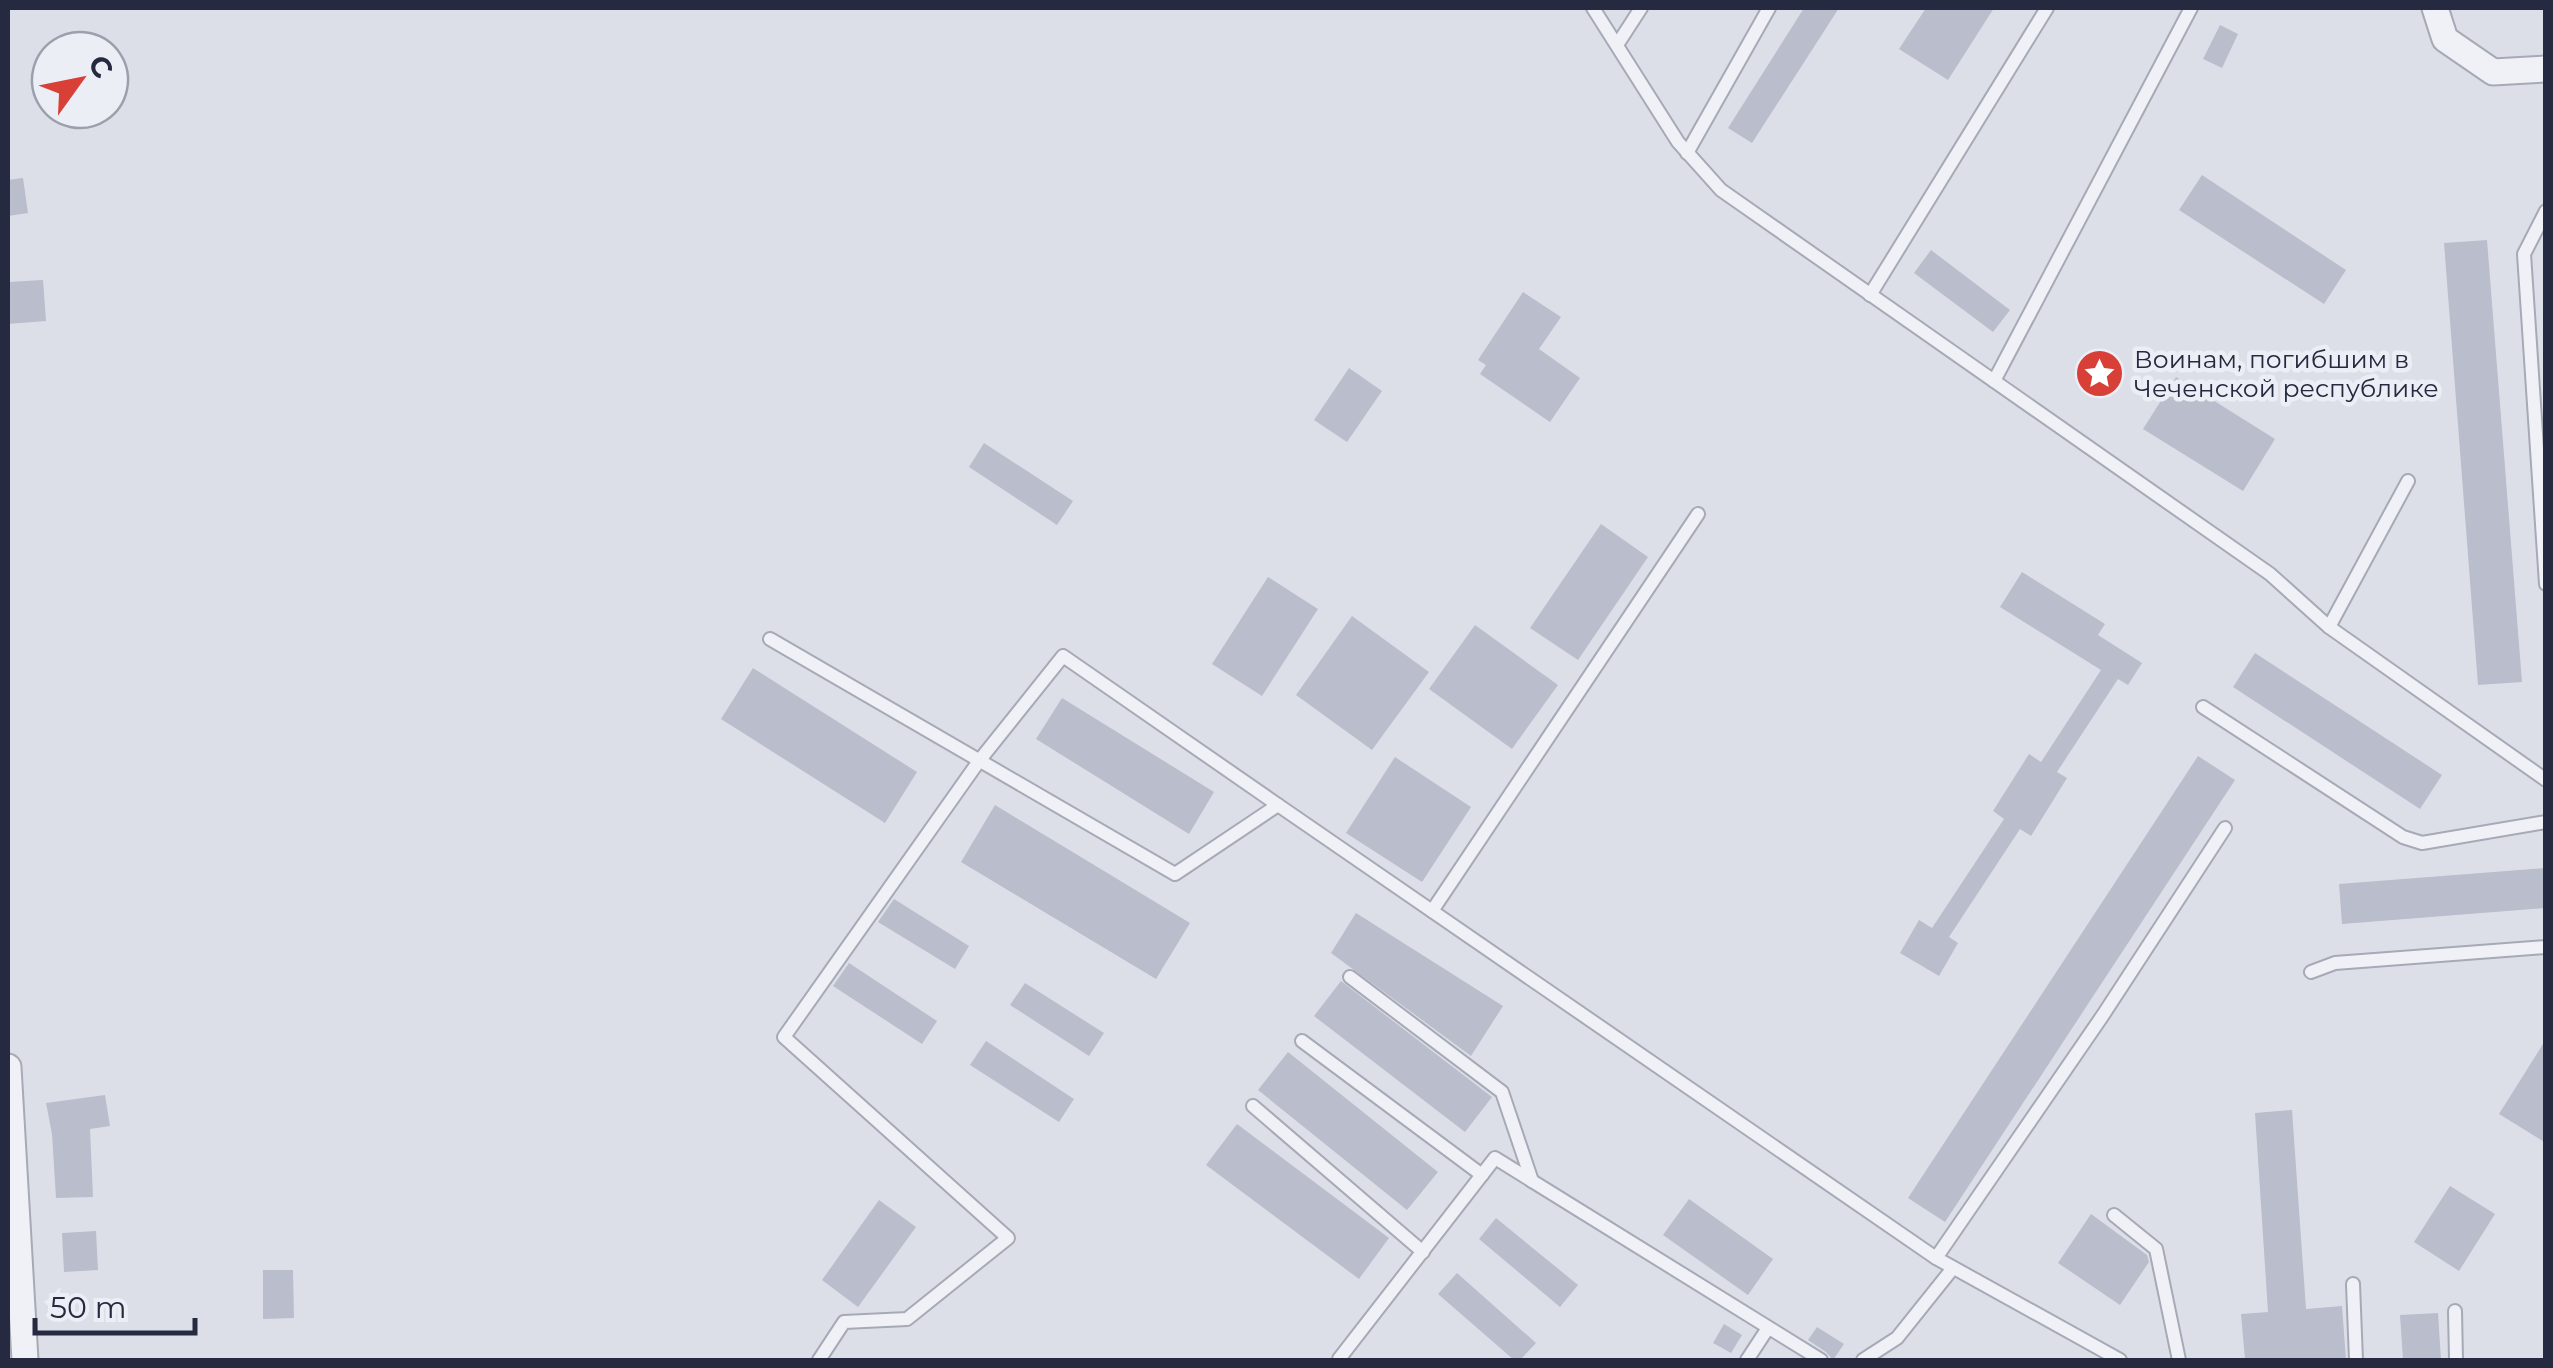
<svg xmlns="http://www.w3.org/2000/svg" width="2553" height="1368" viewBox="0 0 2553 1368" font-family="Montserrat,sans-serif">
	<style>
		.building { fill: #babdcb }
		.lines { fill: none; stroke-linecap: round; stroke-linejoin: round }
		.service-casing { stroke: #a6a9b6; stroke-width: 16 }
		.minor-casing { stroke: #a6a9b6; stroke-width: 29 }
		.service { stroke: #f0f1f6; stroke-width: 12 }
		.minor { stroke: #f0f1f6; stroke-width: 25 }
		.labels { text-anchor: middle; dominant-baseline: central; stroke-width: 9; stroke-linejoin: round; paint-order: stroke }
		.poi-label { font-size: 25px; fill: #252a40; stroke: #eceef6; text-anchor: start }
	</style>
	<rect width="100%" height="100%" fill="#dddfe8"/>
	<g class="building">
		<path d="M1804,8h35l-87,135 -24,-15z"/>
		<path d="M1926,8h68l-46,72 -49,-31z"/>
		<path d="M2220,25l18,9 -16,34 -19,-9z"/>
		<path d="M2202,175l144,95 -22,34 -145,-94z"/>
		<path d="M23,178l5,35 -20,3v-36z"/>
		<path d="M2487,240l35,442 -44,3 -34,-442z"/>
		<path d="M1931,250l79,60 -17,22 -79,-59z"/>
		<path d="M43,280l3,41 -38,3v-42z"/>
		<path d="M1523,292l38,25 -22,32 41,29 -30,44 -70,-48 6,-9 -8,-5z"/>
		<path d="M1349,368l33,23 -35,51 -33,-22z"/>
		<path d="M2176,377l99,62 -32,52 -100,-62z"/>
		<path d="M984,443l89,58 -16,24 -88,-58z"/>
		<path d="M1601,524l47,33 -70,103 -48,-32z"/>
		<path d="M2022,572l83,52 -7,11 44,28 -14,22 -10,-6 -61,93 10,6 -36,58 -11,-7 -71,108 9,6 -19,33 -39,-23 19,-33 13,8 72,-109 -11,-8 36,-57 12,8 60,-92 -101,-63z"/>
		<path d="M1268,577l50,32 -56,87 -50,-32z"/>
		<path d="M1352,616l77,56 -57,78 -76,-55z"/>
		<path d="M1475,625l83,60 -46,64 -83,-60z"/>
		<path d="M2255,653l187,122 -22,34 -187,-122z"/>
		<path d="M753,668l164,104 -32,51 -164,-104z"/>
		<path d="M1062,698l152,94 -25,42 -153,-95z"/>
		<path d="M2198,756l37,24 -290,442 -37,-24z"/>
		<path d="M1395,757l76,50 -49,75 -76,-49z"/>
		<path d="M995,805l195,118 -34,56 -195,-117z"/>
		<path d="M2546,868v40l-204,16 -3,-40z"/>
		<path d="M894,899l75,47 -14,23 -77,-47z"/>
		<path d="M1356,913l147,93 -32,50 -140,-103z"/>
		<path d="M849,963l88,58 -15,23 -89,-58z"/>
		<path d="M1341,981l151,116 -27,35 -151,-116z"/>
		<path d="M1025,983l79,50 -15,23 -79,-51z"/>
		<path d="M2546,1039v104l-47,-29z"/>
		<path d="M986,1041l88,58 -15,23 -89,-57z"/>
		<path d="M1288,1052l150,120 -31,38 -149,-120z"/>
		<path d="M105,1095l5,31 -20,3 3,68 -37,1 -4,-64 -6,-31z"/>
		<path d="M2292,1110l14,199 36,-3 4,54h-101l-4,-46 27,-2 -13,-199z"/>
		<path d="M1237,1124l152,114 -30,41 -153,-114z"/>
		<path d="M2450,1186l45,28 -36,57 -45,-29z"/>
		<path d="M1689,1199l84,60 -25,36 -85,-60z"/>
		<path d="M879,1200l37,27 -58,80 -36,-27z"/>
		<path d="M2091,1214l56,41 2,7 -29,43 -62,-42z"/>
		<path d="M1496,1218l82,67 -18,22 -81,-68z"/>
		<path d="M96,1231l2,39 -34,2 -2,-39z"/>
		<path d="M263,1270h30l1,48 -31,1z"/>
		<path d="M1457,1273l79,70 -16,17h-6l-76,-66z"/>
		<path d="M2438,1313l3,47h-38l-3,-45z"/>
		<path d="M1724,1324l18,11 -11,18 -18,-10z"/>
		<path d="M1817,1327l27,17 -11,16 -7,-8 -18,-12z"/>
	</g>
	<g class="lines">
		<defs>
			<g id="service">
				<path d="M1593,8l85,134 43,48 549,384 59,53 217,153"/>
				<path d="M1617,45l24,-37"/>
				<path d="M1687,153l82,-145"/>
				<path d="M2546,211l-22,43 22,330"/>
				<path d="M1870,295l177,-287"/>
				<path d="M1994,381l197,-373"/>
				<path d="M2329,627l79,-146"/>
				<path d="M770,639l405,235 103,-69 658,453"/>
				<path d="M2203,707l200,130 19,6 124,-21"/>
				<path d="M1432,911l266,-397"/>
				<path d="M2311,972l24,-9 211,-16"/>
				<path d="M1350,977l152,115 30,89"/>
				<path d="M1302,1041l180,134"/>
				<path d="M1253,1106l170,146"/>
				<path d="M2114,1215l42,34 23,111"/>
				<path d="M2353,1284l3,76"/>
				<path d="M2455,1311l1,49"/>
				<path d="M1339,1359l156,-201 326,202"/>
				<path d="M819,1360l25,-38 63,-3 101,-81 -224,-201 195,-276 84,-105 215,149"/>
				<path d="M1747,1360l21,-32"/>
				<path d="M1863,1360l34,-22 56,-70"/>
				<path d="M2120,1360l-184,-102 167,-243 122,-187"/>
			</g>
			<g id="minor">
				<path d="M2435,8l10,31 48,33 53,-3"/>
				<path d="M8,1067l17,293"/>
			</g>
		</defs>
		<use href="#service" class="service-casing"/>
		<use href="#minor" class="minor-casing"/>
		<use href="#service" class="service"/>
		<use href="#minor" class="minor"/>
	</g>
	<defs>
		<symbol id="sight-disc" viewBox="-11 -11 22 22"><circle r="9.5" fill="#d83f37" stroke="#eceef6"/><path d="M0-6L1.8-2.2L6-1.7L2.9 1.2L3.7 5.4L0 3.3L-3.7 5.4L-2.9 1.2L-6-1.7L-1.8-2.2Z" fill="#fff"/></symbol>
	</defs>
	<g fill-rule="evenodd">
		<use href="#sight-disc" x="2072" y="346" width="55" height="55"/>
	</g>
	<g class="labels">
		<g class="poi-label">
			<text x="2134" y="359">Воинам, погибшим в<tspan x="2134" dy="29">Чеченской республике</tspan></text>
		</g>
	</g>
	<rect width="2553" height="1368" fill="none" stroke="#252a40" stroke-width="20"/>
	<g transform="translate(80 80) rotate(57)"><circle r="48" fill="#eceef6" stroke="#9ca0ad" stroke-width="2.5"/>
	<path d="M0-8L18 38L0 25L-18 38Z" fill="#d83f37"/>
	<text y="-15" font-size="28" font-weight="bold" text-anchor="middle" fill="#252a40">С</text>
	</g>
	<path d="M35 1318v15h160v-15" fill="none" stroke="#252a40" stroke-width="5"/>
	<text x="50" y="1318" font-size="30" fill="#252a40" stroke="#eceef6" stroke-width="8" paint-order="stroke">50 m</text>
</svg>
